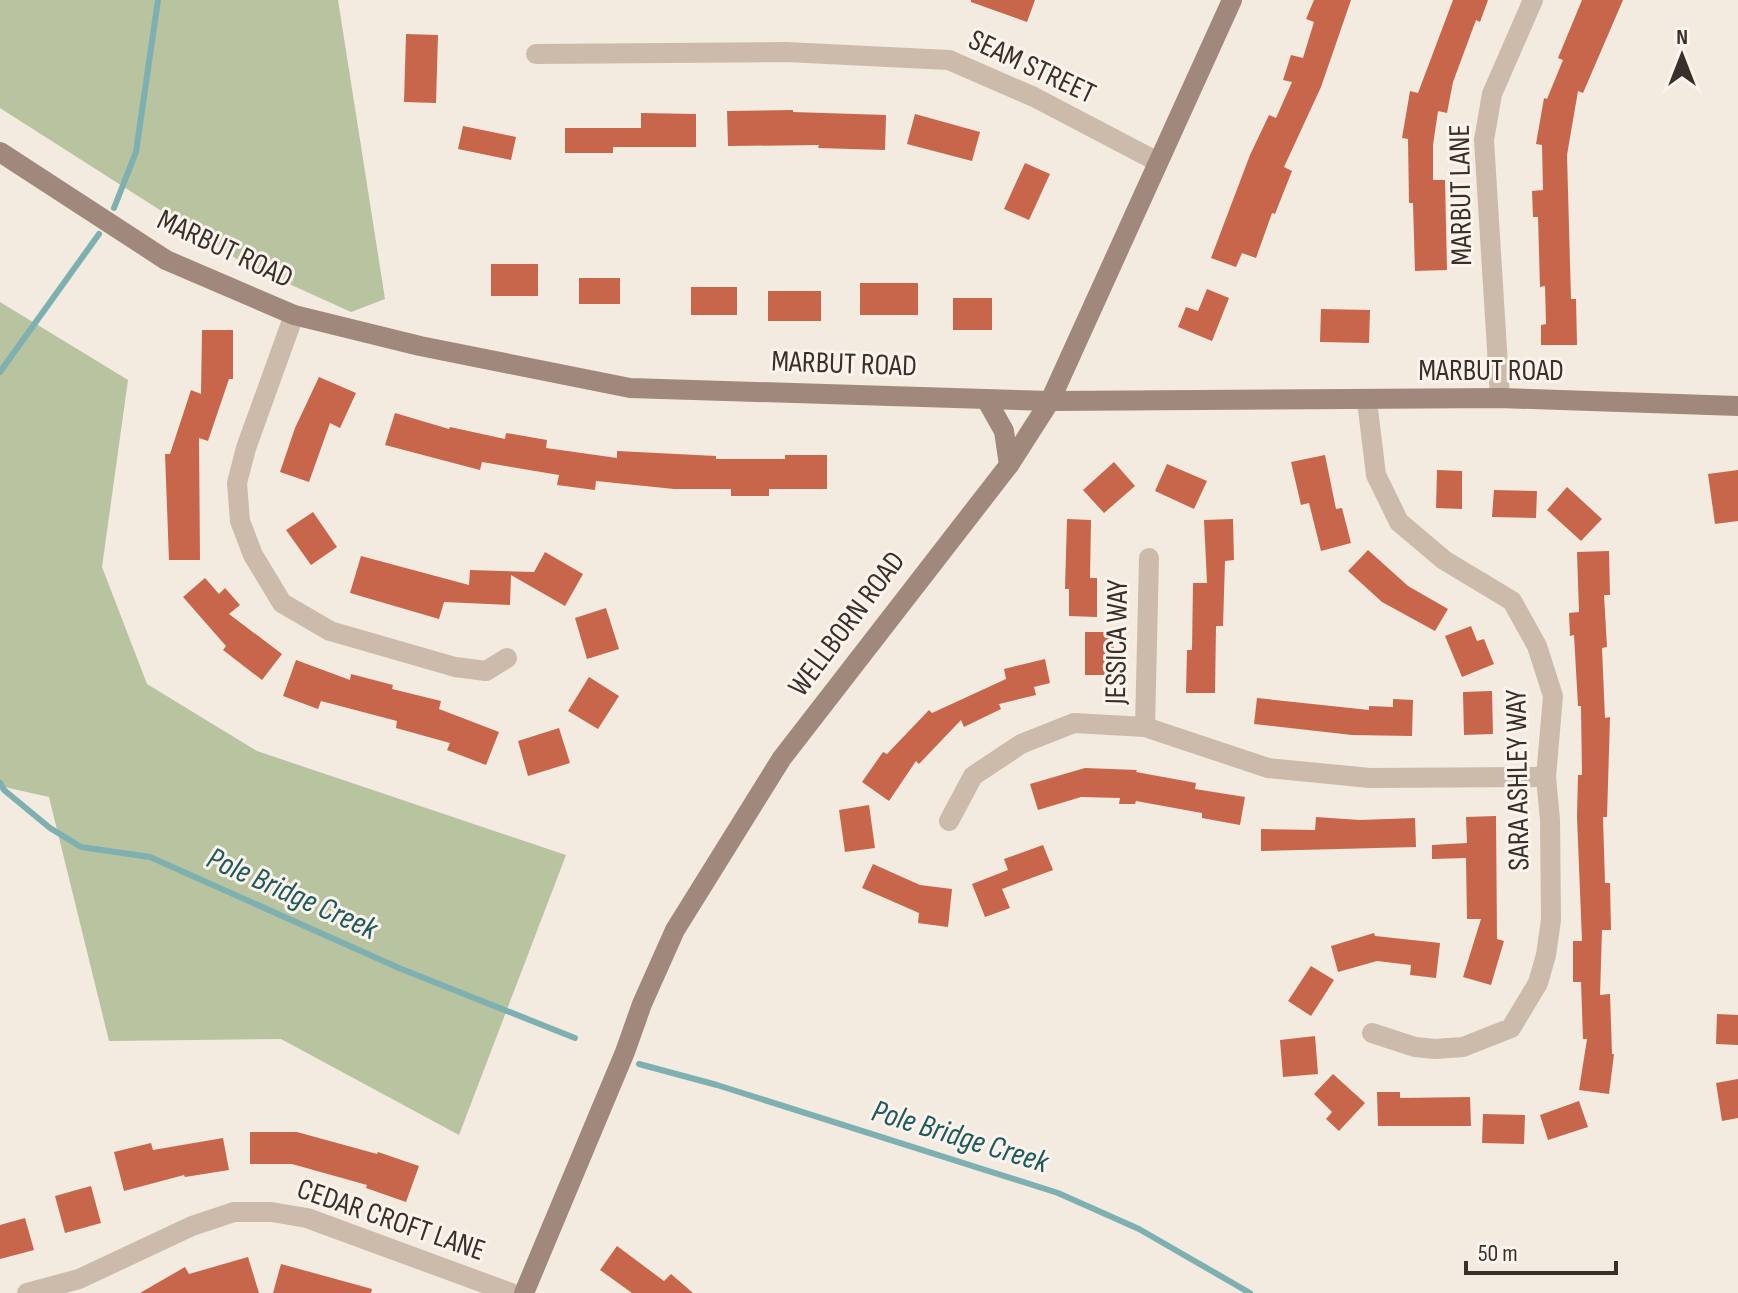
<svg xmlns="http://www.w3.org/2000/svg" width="1738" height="1293" viewBox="0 0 1738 1293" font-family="'Sofia Sans Condensed',sans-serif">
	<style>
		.green { fill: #b8c39f }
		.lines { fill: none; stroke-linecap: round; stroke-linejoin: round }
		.stream { stroke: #7eb0b1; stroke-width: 6 }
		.building { fill: #c7664a }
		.street { stroke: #ccbaab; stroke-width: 20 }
		.secondary { stroke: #a0897c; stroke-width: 20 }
		.labels { text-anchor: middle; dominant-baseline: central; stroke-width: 6; stroke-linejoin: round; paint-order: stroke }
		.street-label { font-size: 30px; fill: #3a2f2a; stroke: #fbf4ed }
		.water-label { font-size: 32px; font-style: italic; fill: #1f5a5c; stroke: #fbf4ed }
	</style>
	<rect width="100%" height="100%" fill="#f3eae0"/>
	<g class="green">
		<path d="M0,0h338l47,299 -34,13 -108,-49 -243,-155z"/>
		<path d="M0,302l128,78 -26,187 45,117 110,67 309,104 -107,280 -178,-96 -172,2 -60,-244 -49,-11z"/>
	</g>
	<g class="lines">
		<g class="stream">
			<path d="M114,208l22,-56 22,-152"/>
			<path d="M0,372l99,-138"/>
			<path d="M0,783l4,7 46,38 31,19 69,10 249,111 176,70"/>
			<path d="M639,1064l78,21 341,108 81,36 111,64"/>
		</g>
	</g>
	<g class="building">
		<path d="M971,0h64l-8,22 -56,-20z"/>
		<path d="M1314,0h37l-30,87 -37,80 8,4 -17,43 -3,-1 -16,45 -14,-5 -6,14 -25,-9 39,-103 19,-40 7,3 16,-36 -9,-2 8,-25 12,3 11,-36 -8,-3z"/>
		<path d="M1453,0h35l-8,22 -4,-2 -23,62 -6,31 -9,-2 -5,34v35h12l2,90 -32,1 -2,-68h-4l-1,-64 -6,-1 8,-47 8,2z"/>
		<path d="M1582,0h41l-40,93 -5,-2 -11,64 4,144h5l1,46h-36v-20l5,-1 -1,-38 -5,1 -2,-70h-5l-1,-26 11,-1 -1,-45 -6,-1 8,-46 3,1 16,-39 -5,-2z"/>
		<path d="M406,34l32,1 -2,68 -32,-1z"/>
		<path d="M793,110v2l93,3 -1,35 -67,-2 1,-3 -91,1 -1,-35z"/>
		<path d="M641,113l55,1v33h-83v6h-48v-25h76z"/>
		<path d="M915,114l65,18 -8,29 -65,-17z"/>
		<path d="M463,126l53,11 -5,23 -53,-11z"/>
		<path d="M1025,163l25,11 -21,46 -25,-11z"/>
		<rect x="491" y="264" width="47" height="32"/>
		<rect x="579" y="278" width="41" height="26"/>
		<rect x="860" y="283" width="58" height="32"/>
		<rect x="691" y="287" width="46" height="28"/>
		<path d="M1207,289l22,9 -17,43 -34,-14 8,-20 12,4z"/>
		<rect x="768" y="291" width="53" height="30"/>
		<rect x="953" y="298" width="39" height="32"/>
		<path d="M1321,309l49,1 -1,33 -49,-1z"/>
		<path d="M202,330h31v49h-4l-21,62 -9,-3 1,122h-31l-4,-106h5l21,-64 10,4z"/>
		<path d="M319,377l37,16 -16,35 -10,-5 -21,59 -29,-10 15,-44z"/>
		<path d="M395,413l54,16 1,-2 55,12 1,-6 41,7 -1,8 71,10v-7l99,5v3h69v-4h42v34h-58v7h-38v-7h-57l-78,-8 -1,9 -38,-5 2,-10 -77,-13 -2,8 -95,-25z"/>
		<path d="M1325,455l11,54 6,-1 9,35 -30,8 -12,-48 -8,2 -10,-43z"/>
		<path d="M1114,462l21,24 -31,27 -21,-23z"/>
		<path d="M1167,464l40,17 -13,28 -39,-18z"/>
		<path d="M1437,470l25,1v38l-26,-1z"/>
		<path d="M1738,470v51l-23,3 -7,-50z"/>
		<path d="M1567,487l35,32 -21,22 -34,-31z"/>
		<path d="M1494,490l43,1 -1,27 -44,-1z"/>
		<path d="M313,512l24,35 -26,18 -25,-35z"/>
		<path d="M1067,519l24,1 -1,58h7v39l-28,-1v-27h-4z"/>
		<path d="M1233,519l1,41 -9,1 -2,65h-7l-1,67h-29l1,-43h5l1,-67h14l-3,-63z"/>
		<path d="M1368,550l40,36 40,23 -13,22 -53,-29 -34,-31z"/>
		<path d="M1609,551l1,44h-6l3,52 -5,1 3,70 5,-1 -3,100h-4l2,66h5l1,47h-9l-2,65 10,-1 2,60h2l-5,40 -30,-4 8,-51h-4l-2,-57h-8v-41h9l-5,-124 1,-42h4l-1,-69h-3l-4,-71 -4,1 -1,-23 10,-1 -2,-60z"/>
		<path d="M545,552l38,22 -18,32 -54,-31 -1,30 -66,-3 -5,17 -89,-26 11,-37 108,29 1,-15 64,2z"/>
		<path d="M205,578l14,16 6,-6 15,17 -11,9 53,40 -20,26 -39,-30 3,-4 -43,-49z"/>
		<path d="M606,608l13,41 -32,10 -12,-41z"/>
		<path d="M1471,626l6,15 7,-2 10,25 -32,13 -17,-41z"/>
		<rect x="1085" y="632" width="29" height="43"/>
		<path d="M1045,659l5,24 -16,4 2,8 -37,9 2,5 -37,18 -3,-7 -42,44 -3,-3 -27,40 -27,-19 21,-30 4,2 42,-44 3,3 74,-34 -2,-10z"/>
		<path d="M296,660l54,20 1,-6 42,11 -1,4 49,12 -2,8 60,23 -13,33 -39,-15 3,-7 -54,-15 1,-7 -76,-20 -3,8 -35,-13z"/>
		<path d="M589,677l30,19 -21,33 -30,-18z"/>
		<path d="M1492,691l1,43 -29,1 -1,-43z"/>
		<path d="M1257,698l112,12v-4l24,1v-8l20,1 -1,36 -60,-1 -98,-11z"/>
		<path d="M559,728l11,35 -42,13 -10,-35z"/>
		<path d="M1085,768l52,2 -1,2 60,11 -1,6 50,8 -5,28 -38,-7v-5l-66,-12 -1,3h-16l1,-6 -39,-1 -43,13 -8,-26z"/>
		<path d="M869,805l6,43 -30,4 -6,-42z"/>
		<path d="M1496,816l1,123 7,2 -13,44 -28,-8 18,-58h-14l-1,-61 -34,1v-14l35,-2 -1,-26z"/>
		<path d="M1316,817l44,3 55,-2 1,29 -155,4v-22l54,1z"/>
		<path d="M1043,845l10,25 -51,19 8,19 -25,9 -13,-33 36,-14 -4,-11z"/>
		<path d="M873,864l47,21 32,4 -4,38 -30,-4 1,-10 -57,-25z"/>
		<path d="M1374,933l1,3 65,7 -4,35 -26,-3 1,-10 -34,-4 -39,11 -7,-26z"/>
		<path d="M1311,966l23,14 -23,36 -23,-15z"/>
		<path d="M1717,1014l21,1v30l-22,-1z"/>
		<path d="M1315,1036l3,38 -35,3 -3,-37z"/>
		<path d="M1333,1074l32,29 -26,28 -13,-12 6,-7 -18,-18z"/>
		<path d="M1738,1079v39l-16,3 -6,-38z"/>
		<path d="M1377,1092h23v6l70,-1 1,29h-93z"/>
		<path d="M1579,1101l9,26 -40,13 -8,-25z"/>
		<path d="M1483,1114l42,1 -1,29 -42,-1z"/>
		<path d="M250,1132h47l80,22 1,-2 41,14 -13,36 -40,-14 1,-3 -75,-21h-42z"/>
		<path d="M223,1138l6,32 -44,7 -1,-2 -60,16 -10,-39 37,-9 2,7z"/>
		<path d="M91,1186l10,37 -36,10 -10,-37z"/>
		<path d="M25,1218l9,32 -34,9v-34z"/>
		<path d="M617,1246l47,35 7,-7 22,19h-61l-32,-23z"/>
		<path d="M248,1257l11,36h-119l45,-26 4,7z"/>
		<path d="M281,1264l91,25 -1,4h-98z"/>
	</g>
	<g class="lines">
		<g class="street">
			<path d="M536,54l250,-2 163,8 85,37 124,65"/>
			<path d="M294,315l-48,133 -9,35 3,38 13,34 29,48 48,28 125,36 31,4 21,-13"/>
			<path d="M1500,398l-16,-258 8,-46 41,-94"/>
			<path d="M1367,401l9,74 23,47 45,38 68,41 25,45 16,50 -7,81 4,43 1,100 -5,35 -8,28 -27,45 -48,19 -28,2 -20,-2 -43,-14"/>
			<path d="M1145,727l4,-169"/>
			<path d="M949,821l24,-45 48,-32 53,-21 71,4 123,41 102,10 176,-1"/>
			<path d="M27,1293l52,-14 113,-53 42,-14h37l36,6 204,75"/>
		</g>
		<g class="secondary">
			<path d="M0,152l166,108 128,55 126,31 210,42 420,13 450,-3 238,8"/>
			<path d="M986,399l18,32 5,34"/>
			<path d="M524,1293l101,-241 17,-48 33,-74 107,-172 227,-293 41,-64 182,-401"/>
		</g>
	</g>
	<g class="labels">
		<g class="street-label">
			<text transform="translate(1032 67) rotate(25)">SEAM STREET</text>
			<text transform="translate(1461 195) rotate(-91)">MARBUT LANE</text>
			<text transform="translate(225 249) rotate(25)">MARBUT ROAD</text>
			<text transform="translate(844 364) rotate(2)">MARBUT ROAD</text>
			<text x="1491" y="371">MARBUT ROAD</text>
			<text transform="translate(847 624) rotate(-53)">WELLBORN ROAD</text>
			<text transform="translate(1117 642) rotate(-89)">JESSICA WAY</text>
			<text transform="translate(1518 780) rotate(-91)">SARA ASHLEY WAY</text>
			<text transform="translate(391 1220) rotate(19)">CEDAR CROFT LANE</text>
		</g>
		<g class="water-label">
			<text transform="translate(292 894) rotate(24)">Pole Bridge Creek</text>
			<text transform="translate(960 1137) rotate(17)">Pole Bridge Creek</text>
		</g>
	</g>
	<g transform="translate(1682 56)" stroke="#fbf4ed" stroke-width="6" paint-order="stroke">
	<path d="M0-6L14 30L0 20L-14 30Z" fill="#3a2f2a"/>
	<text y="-12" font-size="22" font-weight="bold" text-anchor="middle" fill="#3a2f2a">N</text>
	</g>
	<path d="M1466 1261v12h150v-12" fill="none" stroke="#3a2f2a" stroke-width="4"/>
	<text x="1478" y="1261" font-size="24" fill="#3a2f2a" stroke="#fbf4ed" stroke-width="6" paint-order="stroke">50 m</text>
</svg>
